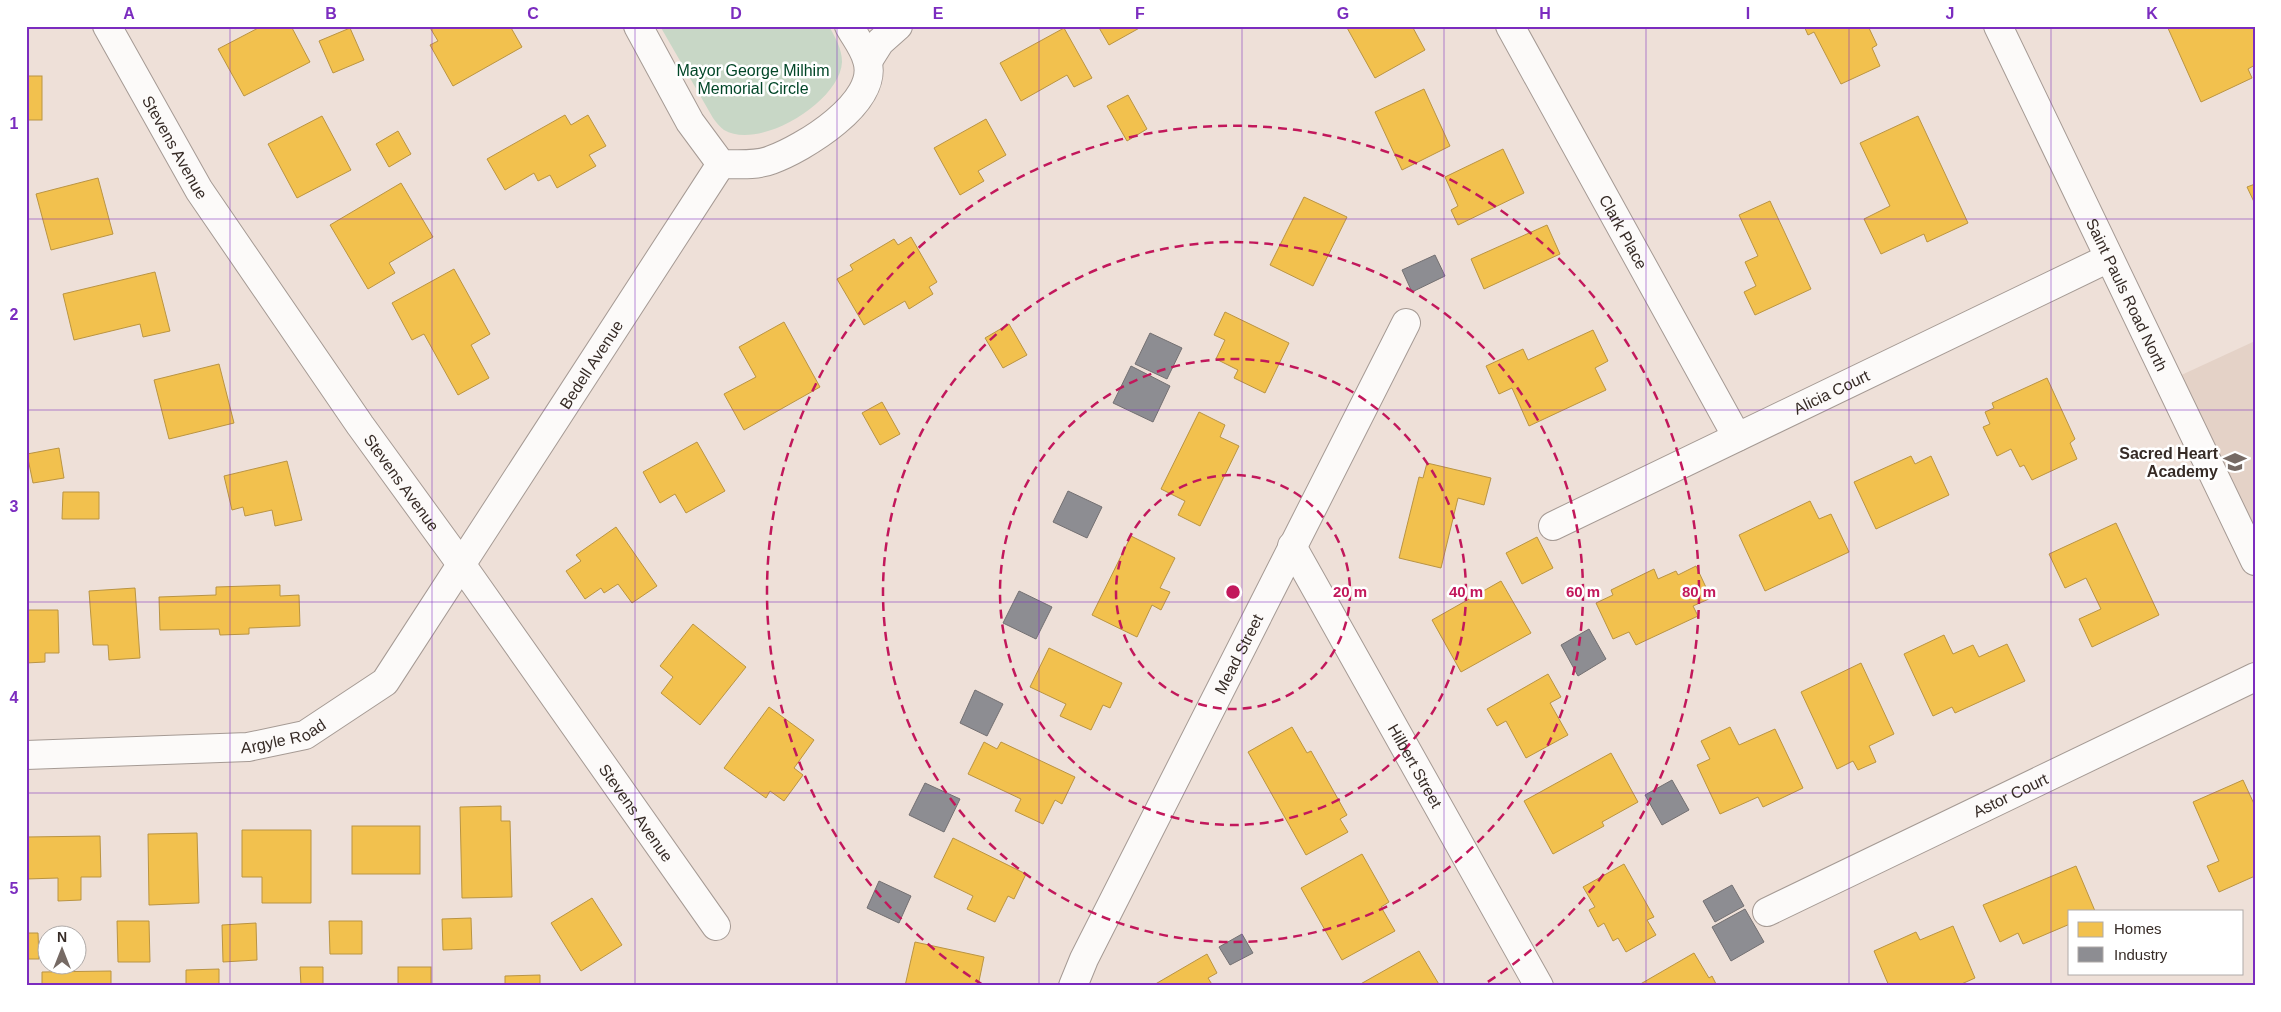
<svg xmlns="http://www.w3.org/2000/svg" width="2281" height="1012" viewBox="0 0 2281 1012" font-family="Arial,sans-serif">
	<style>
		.education { fill: #e4d2c7 }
		.green { fill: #c8d7c6 }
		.homes { fill: #f2c14e; stroke: #ba9442 }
		.industry { fill: #8d8d92; stroke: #737072 }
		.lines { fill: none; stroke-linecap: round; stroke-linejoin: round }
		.minor-casing { stroke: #a59a94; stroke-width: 30 }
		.minor { stroke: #fcfaf9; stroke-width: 28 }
		.grid { fill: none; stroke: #7b2cbf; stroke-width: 1; stroke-opacity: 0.55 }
		.ring { fill: none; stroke: #c2185b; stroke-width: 2.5; stroke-dasharray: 9 6 }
		.labels { text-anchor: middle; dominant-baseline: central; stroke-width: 5; stroke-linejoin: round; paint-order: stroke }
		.park-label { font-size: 16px; fill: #024628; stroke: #fff }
		.street-label { font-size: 16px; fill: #362b26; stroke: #fff }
		.poi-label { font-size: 16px; font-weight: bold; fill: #362b26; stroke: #fff; text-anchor: end }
		.centre { fill: #c2185b; stroke: #fff; stroke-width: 2.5 }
		.ring-label { font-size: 15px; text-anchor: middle; font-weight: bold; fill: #c2185b; stroke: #fff; stroke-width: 5; stroke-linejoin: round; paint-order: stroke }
		.neatline { fill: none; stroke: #7b2cbf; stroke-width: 2 }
		.grid-label { font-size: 16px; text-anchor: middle; font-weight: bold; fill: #7b2cbf }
	</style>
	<rect width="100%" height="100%" fill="#eee0d8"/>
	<path class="education" d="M2255,341v205l-78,-169z"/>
	<path class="green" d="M660,26h169c6,11 13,23 13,36 -2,40 -83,89 -118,68 -4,-3 -8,-8 -11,-12z"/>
	<g class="homes">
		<path d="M262,26h29l19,36 -66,34 -26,-47z"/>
		<path d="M429,26h81l12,21 -69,39 -23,-41 8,-4z"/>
		<path d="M1098,26h45l-34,19z"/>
		<path d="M1346,26h66l13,24 -50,28z"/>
		<path d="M1804,26h64l9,19 -5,3 8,18 -39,18 -27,-52 -6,3z"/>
		<path d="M2167,26h88v39l-7,4 4,9 -51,24z"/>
		<path d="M350,28l14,32 -31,13 -14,-32z"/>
		<path d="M1064,28l28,50 -18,9 -7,-12 -46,26 -21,-38z"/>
		<rect x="26" y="76" width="16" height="44"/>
		<path d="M1424,89l26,57 -48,24 -27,-58z"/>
		<path d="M1128,95l19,34 -20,12 -20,-35z"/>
		<path d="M565,115l6,10 17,-10 18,31 -17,9 7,11 -39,22 -7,-13 -12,6 -4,-8 -29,17 -18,-31z"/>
		<path d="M322,116l29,54 -54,28 -29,-54z"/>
		<path d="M1918,116l50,107 -41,19 -3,-8 -43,20 -17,-35 26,-13 -30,-63z"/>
		<path d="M986,119l20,36 -28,16 6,10 -24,14 -26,-47z"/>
		<path d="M398,131l13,23 -22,13 -13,-23z"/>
		<path d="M1503,149l21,44 -66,32 -7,-15 7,-4 -13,-29z"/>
		<path d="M98,178l15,56 -62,16 -15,-56z"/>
		<path d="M401,183l32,54 -44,26 6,10 -27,16 -38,-64z"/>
		<path d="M2255,184v20l-8,-17z"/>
		<path d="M1304,197l43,20 -34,69 -43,-21z"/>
		<path d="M1770,201l41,88 -56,26 -11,-23 12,-6 -11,-24 13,-6 -19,-41z"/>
		<path d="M1547,225l13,29 -76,35 -13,-30z"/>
		<path d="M911,237l26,45 -8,5 4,7 -24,15 -4,-8 -41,24 -27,-46 16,-9 -3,-5 44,-26 4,6z"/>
		<path d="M454,269l36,65 -19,11 18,33 -31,17 -34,-61 -12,6 -20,-37z"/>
		<path d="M155,272l15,59 -27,6 -3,-13 -66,16 -11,-46z"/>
		<path d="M1225,312l64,31 -24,50 -31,-15 4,-8 -22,-11 9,-19 -11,-5z"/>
		<path d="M784,322l36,65 -76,43 -20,-36 32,-17 -17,-30z"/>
		<path d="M1009,324l18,31 -24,13 -18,-30z"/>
		<path d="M1593,330l15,31 -13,7 11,22 -77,36 -17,-38 -13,6 -13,-28 37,-17 5,11z"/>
		<path d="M219,364l15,59 -65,16 -15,-59z"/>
		<path d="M2047,378l28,61 -5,4 7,16 -45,21 -8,-15 -4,2 -9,-18 -14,7 -14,-29 7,-3 -5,-12 9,-4 -2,-5z"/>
		<path d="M882,402l18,32 -20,11 -18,-32z"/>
		<path d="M1199,412l26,13 -5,12 19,9 -39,80 -22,-11 7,-14 -24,-12z"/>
		<path d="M697,442l28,49 -39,22 -11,-19 -15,9 -17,-31z"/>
		<path d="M59,448l5,30 -31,5 -6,-29z"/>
		<path d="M1911,456l4,8 16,-8 18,39 -73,34 -22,-47z"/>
		<path d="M287,461l15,59 -27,6 -3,-16 -27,6 -2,-9 -11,3 -8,-34z"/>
		<path d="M1427,463l64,15 -7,27 -26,-7 -17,70 -42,-10 20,-81 4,1z"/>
		<path d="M63,492h36v27h-37z"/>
		<path d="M1810,501l9,18 12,-5 18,38 -84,39 -26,-56z"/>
		<path d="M2116,523l43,92 -67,32 -13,-28 22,-10 -15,-31 -21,10 -16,-34z"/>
		<path d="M616,527l41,59 -25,17 -14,-19 -14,9 -3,-5 -16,11 -19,-28 15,-10 -5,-6z"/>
		<path d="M1131,536l44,22 -15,30 10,4 -9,18 -9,-5 -15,32 -45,-22z"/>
		<path d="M1537,537l16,31 -31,16 -16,-31z"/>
		<path d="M1696,566l15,32 -18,8 5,10 -62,29 -7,-13 -16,7 -17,-36 17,-8 -2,-5 43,-21 4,10 18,-8 2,4z"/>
		<path d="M1501,581l30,52 -70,39 -29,-52z"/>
		<path d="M280,585v11l19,-1 1,31 -51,2v6l-29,1 -1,-6 -59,1 -1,-33 57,-2v-8z"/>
		<path d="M135,588l5,70 -31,2 -1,-15h-15l-4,-54z"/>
		<path d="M26,610h32l1,43h-14v9l-19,1z"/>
		<path d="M693,624l53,43 -46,58 -39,-32 12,-16 -13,-11z"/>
		<path d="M1944,635l9,19 20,-9 6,12 28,-13 18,37 -70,32 -3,-6 -19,9 -29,-62z"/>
		<path d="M1049,648l73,35 -12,25 -7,-3 -12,25 -31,-14 6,-12 -36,-17z"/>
		<path d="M1861,663l33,71 -25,12 7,16 -18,8 -5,-9 -16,8 -36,-77z"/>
		<path d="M1548,674l13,23 -11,6 18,32 -42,23 -20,-37 -9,5 -10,-17z"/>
		<path d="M769,707l45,33 -20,28 9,7 -19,26 -14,-10 -4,7 -42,-30z"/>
		<path d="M1292,727l15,26 4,-2 36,64 -7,4 8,13 -42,23 -58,-103z"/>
		<path d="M1730,727l9,18 36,-16 28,59 -40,19 -5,-10 -38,17 -23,-49 13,-6 -9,-18z"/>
		<path d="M984,742l13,7 4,-7 74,35 -13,27 -7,-4 -12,24 -28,-13 6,-12 -53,-25z"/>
		<path d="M1611,753l27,49 -36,20 2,4 -51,28 -29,-53z"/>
		<path d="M2243,780l12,26v70l-36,16 -12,-26 12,-5 -26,-59z"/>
		<path d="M501,806v15h9l2,76 -50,1 -2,-91z"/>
		<rect x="352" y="826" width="68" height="48"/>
		<path d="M242,830h69v73h-49v-26h-20z"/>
		<path d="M197,833l2,70 -50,2 -1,-71z"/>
		<path d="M100,836l1,41h-20v23l-23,1v-23l-32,1v-42z"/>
		<path d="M953,838l73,36 -12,25 -6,-3 -13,26 -28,-13 6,-13 -39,-19z"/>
		<path d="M1362,854l27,48 -8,5 14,24 -53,29 -41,-72z"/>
		<path d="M1624,864l30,53 -7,3 9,15 -30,17 -8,-14 -5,3 -9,-18 -6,4 -9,-17 6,-3 -12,-20z"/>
		<path d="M2076,866l19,45h-25v13l-47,20 -5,-11 -18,9 -17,-37z"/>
		<path d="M592,898l30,47 -41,26 -30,-48z"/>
		<path d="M471,918l1,31 -29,1 -1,-31z"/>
		<path d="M117,921h32l1,41h-32z"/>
		<path d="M329,921h33v33h-32z"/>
		<path d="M256,923l1,37 -34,2 -1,-37z"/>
		<path d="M1953,926l22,52 -18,8h-68l-15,-35 42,-19 4,8z"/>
		<path d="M26,933h12l1,26h-13z"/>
		<path d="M915,942l69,15 -6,29h-73z"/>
		<path d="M1419,951l21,35h-83z"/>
		<path d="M1694,953l15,25 3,-2 5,10h-80z"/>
		<path d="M1207,954l10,19 -9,5 5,8h-61z"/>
		<path d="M300,967h23v19h-22z"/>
		<rect x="398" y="967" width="33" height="19"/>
		<path d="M219,969v17h-33v-16z"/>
		<path d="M111,971v15h-69v-14z"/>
		<path d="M540,975v11h-35v-10z"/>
	</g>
	<g class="industry">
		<path d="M1435,255l10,21 -33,16 -10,-22z"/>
		<path d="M1150,333l32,15 -15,31 -32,-15z"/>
		<path d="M1131,366l39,20 -17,36 -40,-19z"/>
		<path d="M1068,491l34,16 -15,31 -34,-16z"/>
		<path d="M1019,591l33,16 -16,32 -33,-16z"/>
		<path d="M1589,629l17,30 -28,17 -17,-31z"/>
		<path d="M975,690l28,14 -16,32 -27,-13z"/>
		<path d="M1672,780l17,30 -27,15 -17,-30z"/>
		<path d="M925,783l35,16 -16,33 -35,-17z"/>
		<path d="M879,881l32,15 -12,27 -32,-15z"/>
		<path d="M1732,885l12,21 -29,16 -12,-21z"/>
		<path d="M1745,909l19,33 -33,19 -19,-34z"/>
		<path d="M1242,934l11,19 -23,12 -11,-18z"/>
	</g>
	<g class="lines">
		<defs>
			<g id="minor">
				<path id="s1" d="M107,26l92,164 161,235 101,139 255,362"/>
				<path d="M638,26l52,96 31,42c16,0 35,2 50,-4 31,-11 110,-58 96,-100 -3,-12 -12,-23 -18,-34"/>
				<path id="s2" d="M1510,26l227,411"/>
				<path id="s3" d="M1998,26l257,535"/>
				<path d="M868,61l12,-19 18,-16"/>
				<path id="s4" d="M1553,526l556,-268"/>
				<path id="s5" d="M1292,546l247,440"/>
				<path id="s6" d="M26,755l222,-8 57,-12 80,-53 336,-518"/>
				<path id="s7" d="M1767,912l488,-235"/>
				<path id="s8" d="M1073,986l11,-27 322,-636"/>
			</g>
		</defs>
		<use href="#minor" class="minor-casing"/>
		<use href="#minor" class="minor"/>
	</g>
	<path class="grid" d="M230,26v960M432,26v960M635,26v960M837,26v960M1039,26v960M1242,26v960M1444,26v960M1646,26v960M1849,26v960M2051,26v960M26,219h2229M26,410h2229M26,602h2229M26,793h2229"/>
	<g class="ring">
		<circle cx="1233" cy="592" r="117"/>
		<circle cx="1233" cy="592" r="233"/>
		<circle cx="1233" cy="592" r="350"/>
		<path d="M983 985A466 466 0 1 1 1483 985"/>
	</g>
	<defs>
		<symbol id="school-bare" viewBox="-9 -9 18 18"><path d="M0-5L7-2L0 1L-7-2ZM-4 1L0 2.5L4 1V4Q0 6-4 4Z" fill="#766a64" stroke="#fff" stroke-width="2.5" paint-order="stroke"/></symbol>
	</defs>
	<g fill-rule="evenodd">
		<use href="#school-bare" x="2219" y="446" width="32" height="32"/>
	</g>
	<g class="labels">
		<g class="park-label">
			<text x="753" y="70">Mayor George Milhim<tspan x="753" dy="18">Memorial Circle</tspan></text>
		</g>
		<g class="street-label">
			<text stroke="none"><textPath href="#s1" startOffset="139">Stevens Avenue</textPath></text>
			<text stroke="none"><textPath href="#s2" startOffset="235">Clark Place</textPath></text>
			<text stroke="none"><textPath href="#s3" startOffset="298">Saint Pauls Road North</textPath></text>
			<text stroke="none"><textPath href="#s6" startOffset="755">Bedell Avenue</textPath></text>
			<text stroke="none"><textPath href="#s4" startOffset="309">Alicia Court</textPath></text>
			<text stroke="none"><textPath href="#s1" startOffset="544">Stevens Avenue</textPath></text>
			<text stroke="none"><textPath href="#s8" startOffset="371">Mead Street</textPath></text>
			<text stroke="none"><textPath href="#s6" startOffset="259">Argyle Road</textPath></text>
			<text stroke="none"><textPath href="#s5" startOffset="252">Hilbert Street</textPath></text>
			<text stroke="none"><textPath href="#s7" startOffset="270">Astor Court</textPath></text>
			<text stroke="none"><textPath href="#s1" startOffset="949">Stevens Avenue</textPath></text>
		</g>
		<g class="poi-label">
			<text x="2218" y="453">Sacred Heart<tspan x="2218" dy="18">Academy</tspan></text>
		</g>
	</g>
	<circle cx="1233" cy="592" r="8" class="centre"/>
	<g class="ring-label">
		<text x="1350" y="597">20 m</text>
		<text x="1466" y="597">40 m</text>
		<text x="1583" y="597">60 m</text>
		<text x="1699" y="597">80 m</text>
	</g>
	<rect width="2281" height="1012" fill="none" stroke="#ffffff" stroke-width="55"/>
	<rect x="2068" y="910" width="175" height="65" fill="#ffffff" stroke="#afaaa8"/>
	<rect x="2078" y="922" width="25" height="15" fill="#f2c14e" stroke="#afaaa8"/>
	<text x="2114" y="934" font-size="15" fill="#362b26">Homes</text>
	<rect x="2078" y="947" width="25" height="15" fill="#8d8d92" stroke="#afaaa8"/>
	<text x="2114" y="960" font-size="15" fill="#362b26">Industry</text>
	<g transform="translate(62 950)"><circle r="24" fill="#ffffff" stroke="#afaaa8"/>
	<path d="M0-4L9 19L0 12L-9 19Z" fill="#766a64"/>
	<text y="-8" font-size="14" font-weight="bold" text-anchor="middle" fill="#362b26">N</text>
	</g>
	<rect x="28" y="28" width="2226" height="956" class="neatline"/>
	<g class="grid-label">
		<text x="129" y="19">A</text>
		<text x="331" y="19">B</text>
		<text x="533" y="19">C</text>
		<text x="736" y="19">D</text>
		<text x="938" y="19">E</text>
		<text x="1140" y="19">F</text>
		<text x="1343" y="19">G</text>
		<text x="1545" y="19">H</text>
		<text x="1748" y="19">I</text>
		<text x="1950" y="19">J</text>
		<text x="2152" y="19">K</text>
		<text x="14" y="129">1</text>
		<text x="14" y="320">2</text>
		<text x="14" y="512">3</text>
		<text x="14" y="703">4</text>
		<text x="14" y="894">5</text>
	</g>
</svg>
